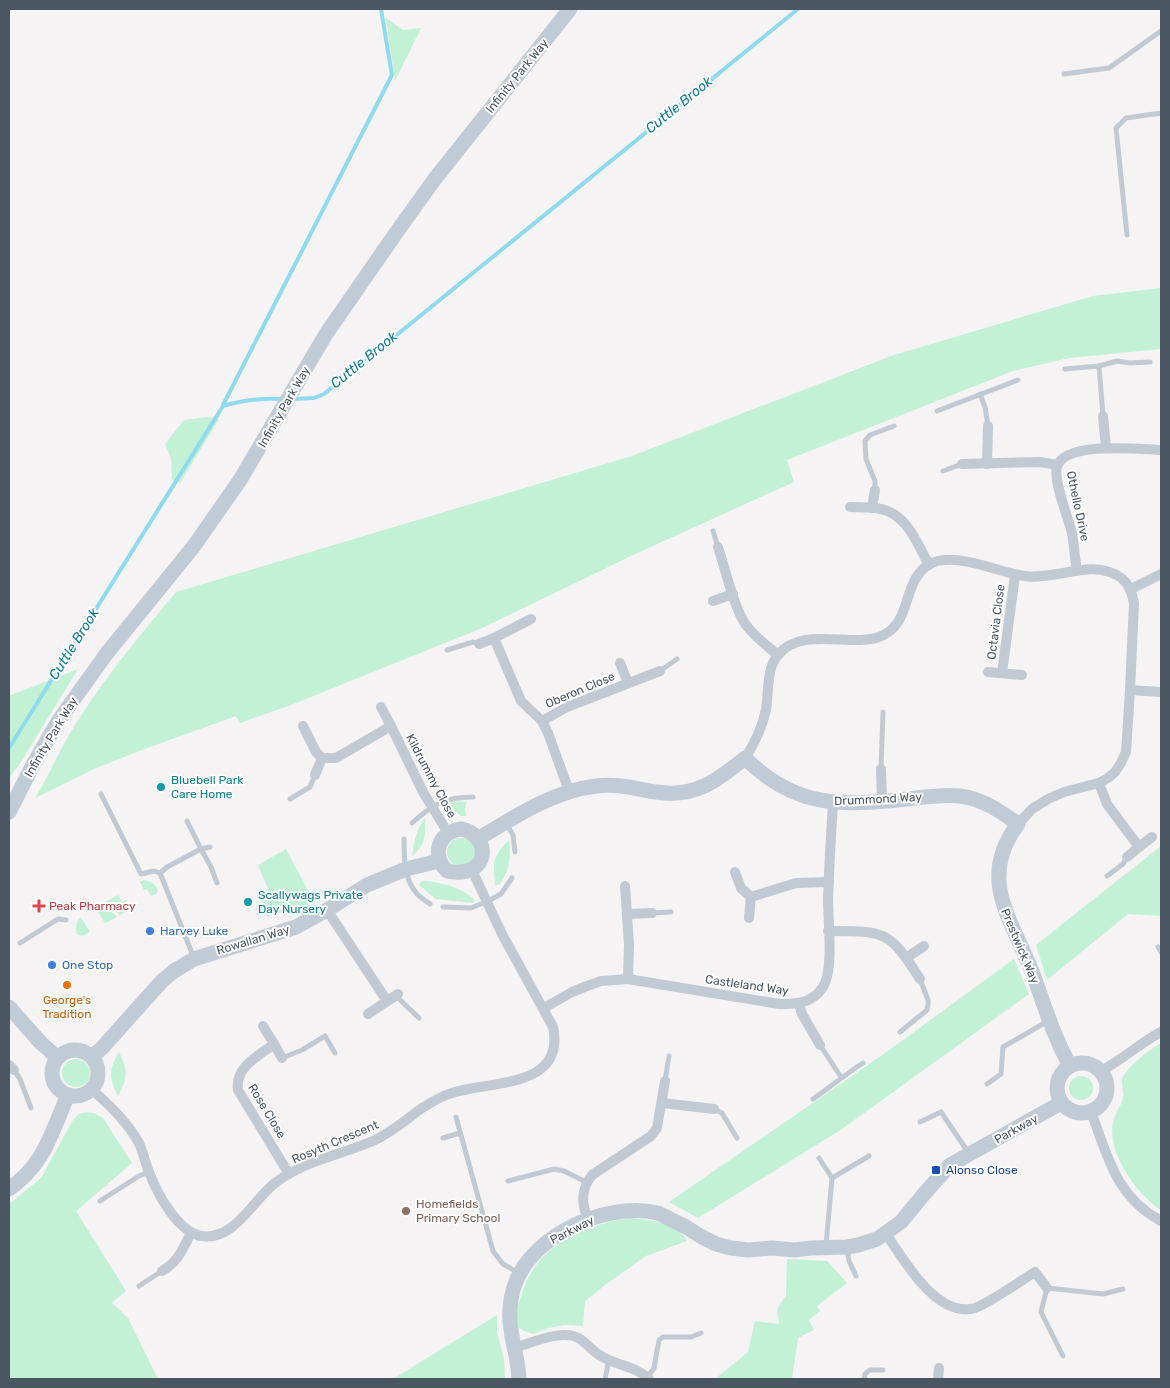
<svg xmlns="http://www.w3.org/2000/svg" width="1170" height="1388" viewBox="0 0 1170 1388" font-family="Rubik,sans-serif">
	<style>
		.green { fill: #c3f1d5 }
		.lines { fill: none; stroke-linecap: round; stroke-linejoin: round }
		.stream { stroke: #90daee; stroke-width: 4 }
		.lane { stroke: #c1cad2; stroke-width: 5 }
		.street { stroke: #c1cad2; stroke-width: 10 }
		.secondary { stroke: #c1cbd6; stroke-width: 15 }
		.culture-dot { fill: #0f9aa8; stroke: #fff; stroke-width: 2 }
		.health-dot { fill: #e0444e; stroke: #fff; stroke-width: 2 }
		.shop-dot { fill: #3f7fe0; stroke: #fff; stroke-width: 2 }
		.food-dot { fill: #e8710a; stroke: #fff; stroke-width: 2 }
		.transit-dot { fill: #1a4fb4; stroke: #fff; stroke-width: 2 }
		.education-dot { fill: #8d6e63; stroke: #fff; stroke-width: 2 }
		.labels { text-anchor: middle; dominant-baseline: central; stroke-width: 4; stroke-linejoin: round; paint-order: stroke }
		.street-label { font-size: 12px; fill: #4a5661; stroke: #fff }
		.culture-label { font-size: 12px; fill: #0d838f; stroke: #fff; text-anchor: start }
		.health-label { font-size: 12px; fill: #be3a42; stroke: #fff; text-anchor: start }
		.shop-label { font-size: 12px; fill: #366cbe; stroke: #fff; text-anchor: start }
		.food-label { font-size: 12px; fill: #c56008; stroke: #fff }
		.transit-label { font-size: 12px; fill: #164399; stroke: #fff; text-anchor: start }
		.education-label { font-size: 12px; fill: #785e54; stroke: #fff; text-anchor: start }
		.water-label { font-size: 14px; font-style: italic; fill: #0c7c9b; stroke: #fff }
	</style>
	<rect width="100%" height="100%" fill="#f5f3f3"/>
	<g class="green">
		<path d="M386,18l17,12 18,-2 -26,53z"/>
		<path d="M1161,288v61l-92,9 -56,13 -226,89 7,22 -161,73 -153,74 -189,76 -51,18 -4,-7 -94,34 -48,19 -59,29c11,-17 19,-36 29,-54 30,-54 72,-104 112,-152l456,-136 262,-101 199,-59z"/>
		<path d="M207,417l12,2 -39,64 -8,-4 -1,-21 -6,-14 19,-24z"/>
		<path d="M78,669l-57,93 -12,16v-82z"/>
		<path d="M458,801l9,1 -2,6 1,8h-5l-15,-12z"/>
		<path d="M425,818c1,17 0,27 -13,38 2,-15 4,-26 13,-38z"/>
		<circle cx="461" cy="852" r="14"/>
		<path d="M509,840c2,18 1,31 -10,45h-4c-2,-23 -3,-28 14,-45z"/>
		<path d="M1161,846v70l-33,-2 -81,66 -11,-35z"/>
		<path d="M286,849l28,53 -47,15 -8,-24 9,-4 -10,-24z"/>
		<path d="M144,880c6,1 13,4 14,11l-2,3 -5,2 -4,-7 -3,1 -4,-8z"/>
		<path d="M425,881c19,2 35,6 50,19l-2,3 -37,-4 -17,-14 2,-3z"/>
		<path d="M118,895l4,7 4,-2 4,9 -10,6 -15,-13z"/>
		<path d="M101,904l14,11 2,2 -12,6 -10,-15z"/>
		<path d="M81,917l9,15 -8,4 -5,-2c-2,-6 -1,-13 4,-17z"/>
		<path d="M1014,959l15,35 -187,135 -144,89 -29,-16 212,-146z"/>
		<path d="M1161,1043v167c-24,-15 -57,-61 -47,-91 2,-7 7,-13 9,-21 1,-6 -2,-15 -1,-19 4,-12 29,-30 39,-36z"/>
		<path d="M119,1052c9,18 9,26 -1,44 -9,-18 -10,-26 1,-44z"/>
		<circle cx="76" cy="1073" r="14"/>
		<circle cx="1081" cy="1088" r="12"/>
		<path d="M86,1112l8,1 9,5 29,45 -56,48 50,80 -14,12 16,15 30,61h-149v-175l32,-26 32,-58 6,-6z"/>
		<path d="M630,1218c16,1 50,6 57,23l-41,15 -41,29 -20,16 -2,25 -19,-1 -15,3 -16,6 -9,-3 -6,-4c-3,-12 0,-23 4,-34 5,-14 13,-29 24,-39 20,-19 57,-33 84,-36z"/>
		<path d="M787,1259l40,2 20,22 -30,23 3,5 -11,9 5,10 -16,8 -6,41h-77l33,-27 7,-31 24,3 -2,-14 9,-15z"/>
		<path d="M497,1315v17l7,27 1,20h-112z"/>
	</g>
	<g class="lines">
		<g class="stream">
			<path d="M293,399l21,-1 10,-4 474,-385"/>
			<path d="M223,405l169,-330 -11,-66"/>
			<path d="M9,748l214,-342c19,-6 40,-8 60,-7"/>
		</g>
		<g class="lane">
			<path d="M1064,74l45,-6 52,-37"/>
			<path d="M1127,235l-11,-107 10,-10 35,-5"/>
			<path d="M1099,366l4,50"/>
			<path d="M1065,369l34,-3 18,-5 13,2 20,-1"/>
			<path d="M980,394l5,13 3,19"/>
			<path d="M937,411l81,-31"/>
			<path d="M943,471l19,-7"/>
			<path d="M875,490v-9l-9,-22 -1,-18 5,-6 24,-9"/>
			<path d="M713,531l5,16"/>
			<path d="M447,650l26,-8 6,2"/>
			<path d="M660,671l17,-12"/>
			<path d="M881,769l2,-57"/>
			<path d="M101,794l40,80 13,-3 6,2 34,85"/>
			<path d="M290,799l20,-12 5,-12"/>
			<path d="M412,823c20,-18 33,-26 61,-26"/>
			<path d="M507,825l6,10 2,17"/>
			<path d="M404,839c0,18 0,41 13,55 4,4 9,7 13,10"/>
			<path d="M210,847l-9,2 10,18 6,16"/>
			<path d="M160,873l7,-6 34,-18 -14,-28"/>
			<path d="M1107,876l16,-12 4,-7"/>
			<path d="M443,907l28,1 17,-7 13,-7 11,-16"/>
			<path d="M652,913l19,-1"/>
			<path d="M20,943l38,-24 8,1"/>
			<path d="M1158,947l3,5"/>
			<path d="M396,996l23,22"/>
			<path d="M900,1032l27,-22 1,-5v-5l-8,-21"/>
			<path d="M820,1045l21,32"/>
			<path d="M282,1058l20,-8 23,-14 10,17"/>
			<path d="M14,1070l6,9 11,29"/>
			<path d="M665,1081l4,-25"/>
			<path d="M987,1084l14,-10 2,-27 45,-26"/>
			<path d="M813,1099c17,-12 33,-25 50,-36"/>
			<path d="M714,1109l8,4 15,25"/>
			<path d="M456,1117l37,134 10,13 16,9"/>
			<path d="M920,1122l21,-10 27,40"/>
			<path d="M443,1138l17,-5"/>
			<path d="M819,1158l13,20 -6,67"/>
			<path d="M832,1178l37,-22"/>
			<path d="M508,1181l46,-12 10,2 22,11"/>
			<path d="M100,1201l39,-25 10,-4"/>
			<path d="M847,1248l2,13 7,15"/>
			<path d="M139,1286l23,-15"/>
			<path d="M1063,1356l-22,-44 6,-24 56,6 20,-5"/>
			<path d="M647,1378l7,-10 5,-28 4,-3h28l10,-4"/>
			<path d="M605,1379l4,-19"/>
			<path d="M864,1379l1,-5 5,-4h13"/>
		</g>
		<g class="street">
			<path d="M1103,416l3,32"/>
			<path d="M962,464l78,-2 17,3"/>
			<path d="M987,464l1,-38"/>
			<path d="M850,507c10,0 21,0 31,2 26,5 37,36 48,56"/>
			<path d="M872,508l3,-18"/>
			<path d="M718,547c7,21 16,61 28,78 9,12 21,21 32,30"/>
			<path d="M1077,571c-2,-12 -3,-25 -5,-38 -4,-16 -19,-52 -15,-66 7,-26 83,-18 104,-17"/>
			<path d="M1131,589l30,-15"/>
			<path d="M713,601l20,-7"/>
			<path d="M494,638l27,63 21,20 6,12 21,58"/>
			<path d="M479,644l15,-6 37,-19"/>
			<path d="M620,663l8,20"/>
			<path d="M988,672l34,3"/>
			<path d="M1002,673l13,-98"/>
			<path d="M1130,690l31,2"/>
			<path d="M381,707l10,19"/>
			<path d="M542,721l25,-14 93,-36"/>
			<path d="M303,726l13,26 6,6h14l55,-32 32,66 25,41"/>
			<path d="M745,758c10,-15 17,-30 21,-48 3,-18 0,-41 12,-55 23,-29 72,-8 101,-18 34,-12 22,-54 49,-72 25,-15 69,7 96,11 27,4 60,-12 82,-5 19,5 24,14 28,32l-4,87 -4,62 -5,11 -6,9 -7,6 -9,5 -35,9 -16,7 -16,10 -14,15"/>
			<path d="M881,769l1,32"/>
			<path d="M315,775l7,-17"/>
			<path d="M1099,783l8,21 32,43 13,-10"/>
			<path d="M1127,857l12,-10"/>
			<path d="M735,872l6,16 10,9 45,-14 33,-1"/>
			<path d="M625,886l4,59 -1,34"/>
			<path d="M327,910l60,91"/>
			<path d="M628,914l24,-1"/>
			<path d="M749,918l2,-21"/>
			<path d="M828,931c57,0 61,-1 92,48"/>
			<path d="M906,958l18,-12"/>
			<path d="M799,1004l3,10 18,31"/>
			<path d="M544,1008l28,-16 15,-6 14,-5 27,-2 151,25c17,0 33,0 44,-17 11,-17 5,-66 5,-88 1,-32 3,-64 5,-96"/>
			<path d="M368,1014l30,-20"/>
			<path d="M263,1026l11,18c-17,13 -39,23 -36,46l51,84"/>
			<path d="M274,1044l8,14"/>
			<path d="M9,1065l5,5"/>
			<path d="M1101,1071c21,-11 39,-28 60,-39"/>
			<path d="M92,1090c18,15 35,32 47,53 4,9 6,19 10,29 8,21 29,61 53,64 32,5 51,-36 73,-53 30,-23 67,-28 100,-43 17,-8 32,-21 47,-32 9,-5 17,-11 27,-14 38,-14 117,-4 104,-67l-51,-93 -30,-64"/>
			<path d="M662,1103l52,6"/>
			<path d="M1091,1112c17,44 24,84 70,109"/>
			<path d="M588,1219c-7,-16 -7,-30 4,-44l59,-39 6,-8 8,-47"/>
			<path d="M886,1234c18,26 51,85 89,74 16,-6 44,-26 60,-36l12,16"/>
			<path d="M162,1271c17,-10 20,-21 29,-38"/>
			<path d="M513,1348c19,-5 50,-20 67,-9 8,5 13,13 21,17 16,10 33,9 48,23"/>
			<path d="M938,1379l1,-11"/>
		</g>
		<g class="secondary">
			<path d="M9,812l25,-49 25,-43 48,-67 87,-107 46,-66 86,-146 70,-101 38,-53 136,-171"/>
			<path d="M461,829c30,5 31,51 -14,42 -16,-16 -9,-39 14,-42z"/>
			<path d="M478,839c36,-22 75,-48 118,-53 21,-3 40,3 60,6 39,6 61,-11 89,-34 50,50 96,48 162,41 17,-2 36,-5 53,-3 23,3 40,15 58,28 -42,55 -5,97 15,150 12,33 20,61 37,92"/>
			<path d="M9,1007l31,35 18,16"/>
			<circle cx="75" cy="1073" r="23"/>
			<path d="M92,1057l10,-9 60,-67 12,-10 20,-12 102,-32 31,-17 40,-25 39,-16 33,-8"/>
			<circle cx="1082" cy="1088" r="25"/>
			<path d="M9,1189c36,-25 42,-56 59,-94"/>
			<path d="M519,1379c-1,-28 -13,-49 -8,-79 8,-61 93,-100 147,-87l28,14 16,10 14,7 15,4 17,2 24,-2 22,2 17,-2 36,-1 11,-2 19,-6 24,-17 23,-28 26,-29 111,-62"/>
		</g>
	</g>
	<g class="culture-dot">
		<circle cx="161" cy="787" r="5"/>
		<circle cx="248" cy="902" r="5"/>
	</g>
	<path class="health-dot" d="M36.5 898.5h5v5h5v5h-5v5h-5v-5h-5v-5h5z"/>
	<g class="shop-dot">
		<circle cx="150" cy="931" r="5"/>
		<circle cx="52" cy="965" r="5"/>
	</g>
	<circle class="food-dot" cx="67" cy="985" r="5"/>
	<rect class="transit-dot" x="931" y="1165" width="10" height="10" rx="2.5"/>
	<circle class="education-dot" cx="406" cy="1211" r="5"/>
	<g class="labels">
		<g class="street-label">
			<text transform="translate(517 76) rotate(-51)">Infinity Park Way</text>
			<text transform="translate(284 407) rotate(-60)">Infinity Park Way</text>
			<text transform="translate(1078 506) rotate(78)">Othello Drive</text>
			<text transform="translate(996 622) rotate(-83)">Octavia Close</text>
			<text transform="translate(580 690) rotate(-23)">Oberon Close</text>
			<text transform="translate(51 737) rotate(-59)">Infinity Park Way</text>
			<text transform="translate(431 776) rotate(62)">Kildrummy Close</text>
			<text transform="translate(878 799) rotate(-3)">Drummond Way</text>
			<text transform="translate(253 940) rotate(-17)">Rowallan Way</text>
			<text transform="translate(1020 946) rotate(67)">Prestwick Way</text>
			<text transform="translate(747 985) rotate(8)">Castleland Way</text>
			<text transform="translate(267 1111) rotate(59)">Rose Close</text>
			<text transform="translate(1016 1129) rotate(-29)">Parkway</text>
			<text transform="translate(335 1142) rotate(-23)">Rosyth Crescent</text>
			<text transform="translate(572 1230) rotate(-27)">Parkway</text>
		</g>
		<g class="culture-label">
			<text x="171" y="780">Bluebell Park<tspan x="171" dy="14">Care Home</tspan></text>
			<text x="258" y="895">Scallywags Private<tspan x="258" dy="14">Day Nursery</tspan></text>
		</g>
		<g class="health-label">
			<text x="49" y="906">Peak Pharmacy</text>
		</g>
		<g class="shop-label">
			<text x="160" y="931">Harvey Luke</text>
			<text x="62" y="965">One Stop</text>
		</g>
		<g class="food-label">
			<text x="67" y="1000">George's<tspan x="67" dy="14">Tradition</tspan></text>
		</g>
		<g class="transit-label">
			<text x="946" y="1170">Alonso Close</text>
		</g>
		<g class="education-label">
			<text x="416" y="1204">Homefields<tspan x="416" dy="14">Primary School</tspan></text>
		</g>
		<g class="water-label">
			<text transform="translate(679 105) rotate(-39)">Cuttle Brook</text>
			<text transform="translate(364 360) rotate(-39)">Cuttle Brook</text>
			<text transform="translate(74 644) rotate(-58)">Cuttle Brook</text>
		</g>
	</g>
	<rect width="1170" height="1388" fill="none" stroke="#4a5661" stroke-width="20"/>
</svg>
